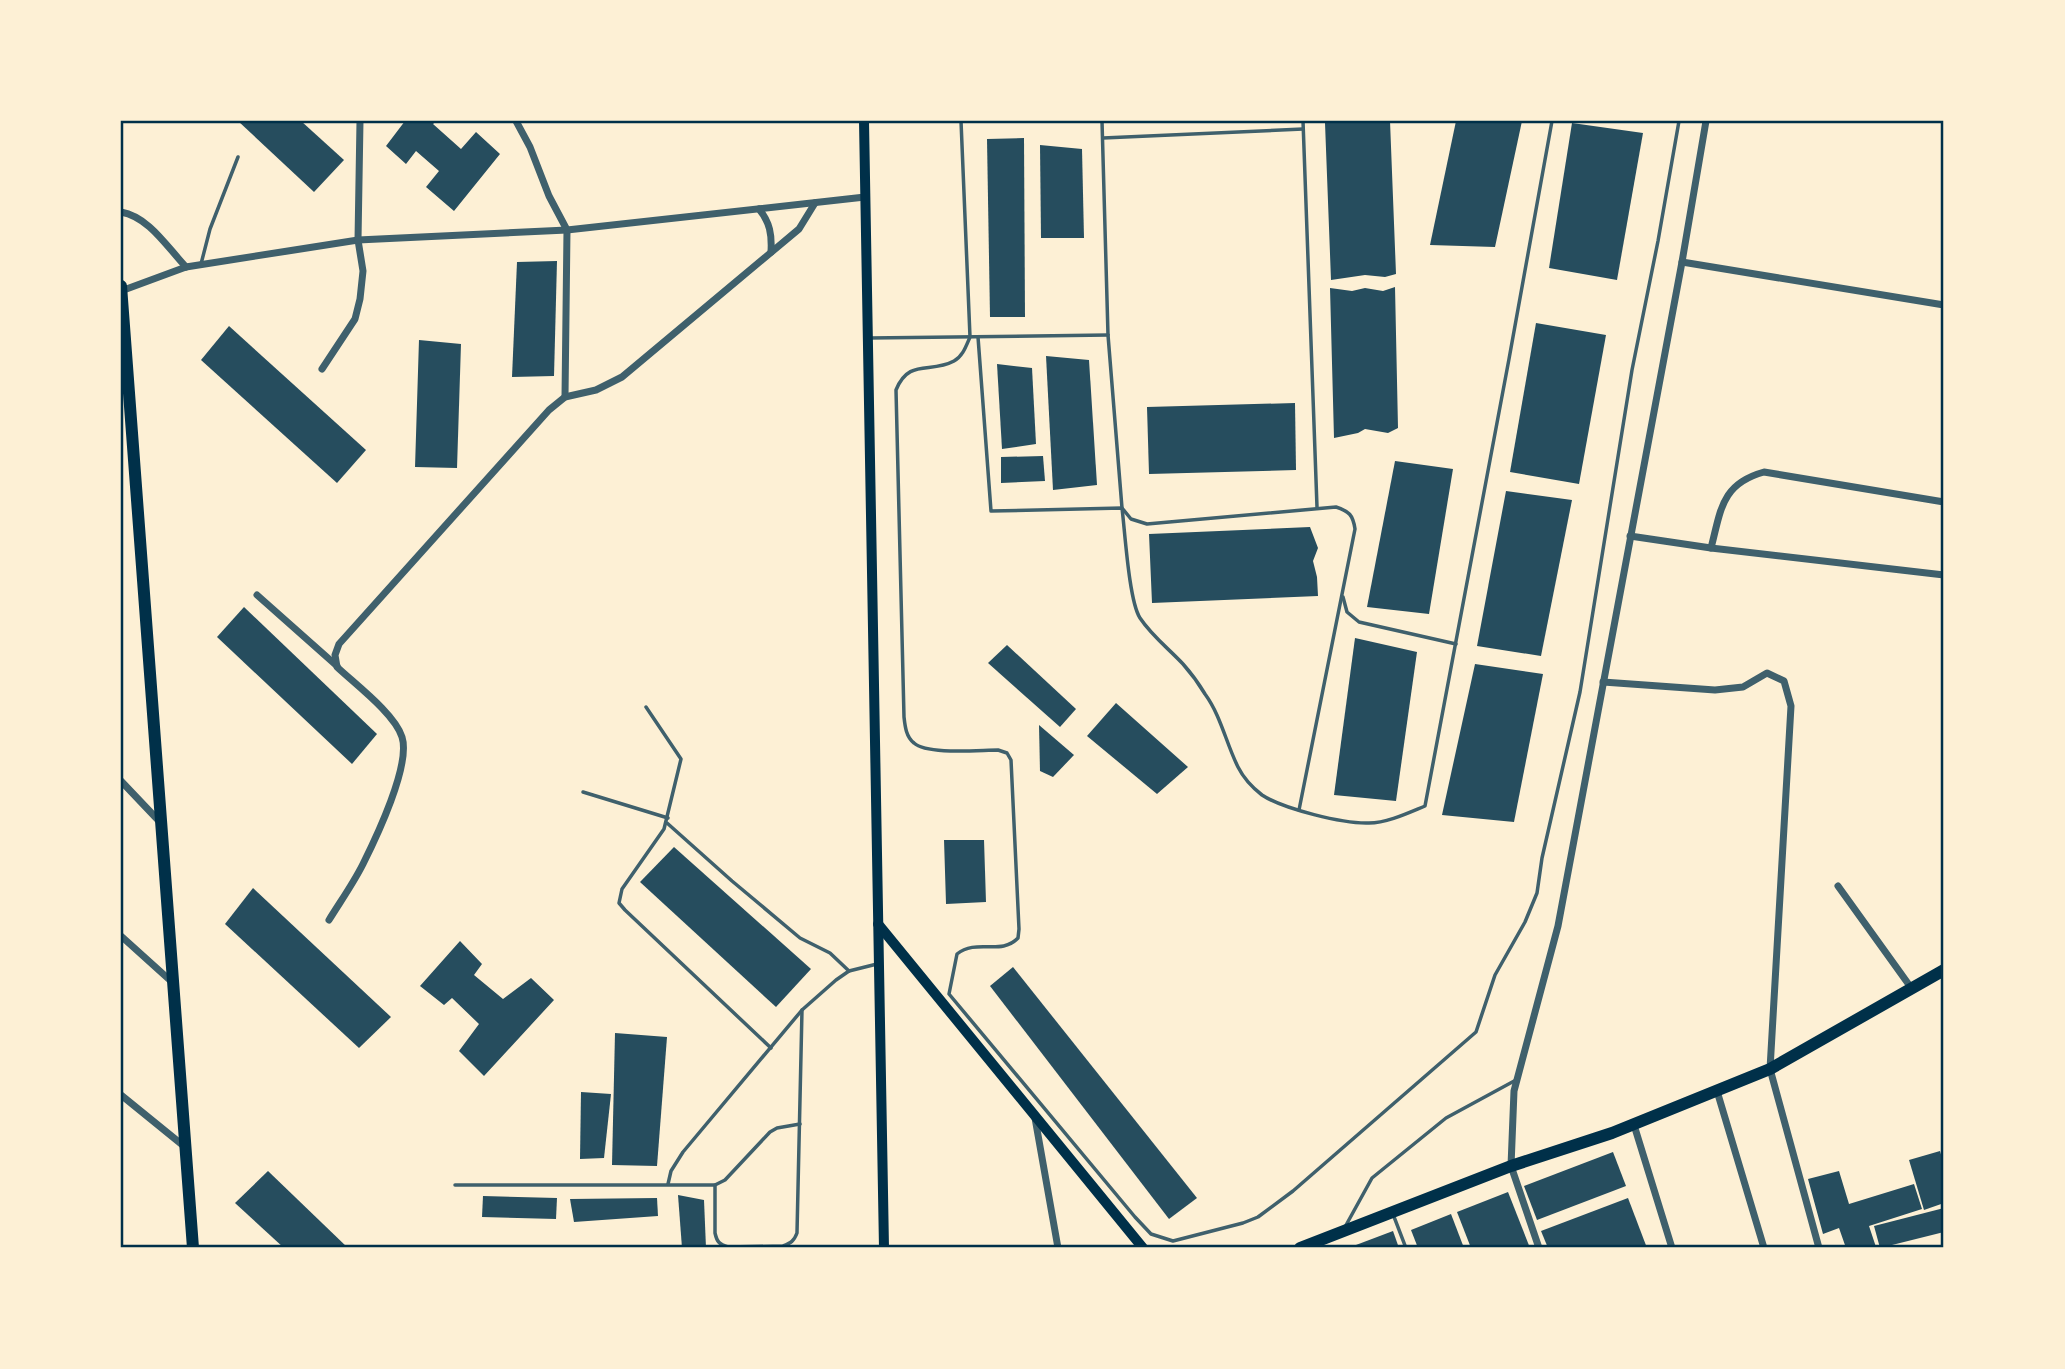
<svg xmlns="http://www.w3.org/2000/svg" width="2065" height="1369" viewBox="0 0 2065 1369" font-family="Barlow,sans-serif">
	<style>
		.building { fill: #264d5e }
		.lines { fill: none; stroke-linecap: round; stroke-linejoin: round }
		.service { stroke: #3f606c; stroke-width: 3.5 }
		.minor { stroke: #3f606c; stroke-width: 7 }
		.secondary { stroke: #003049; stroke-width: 10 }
		.primary { stroke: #003049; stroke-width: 12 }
		.neatline { fill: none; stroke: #003049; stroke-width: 2.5 }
	</style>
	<rect width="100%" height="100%" fill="#fdf0d5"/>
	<g class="building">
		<path d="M238,121h63l43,39 -30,32z"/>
		<path d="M405,121h31l-3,3 28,25 15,-17 24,22 -46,57 -28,-24 13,-16 -23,-20 -10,13 -20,-18z"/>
		<path d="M1370,121h20l6,153 -11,3 -20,-2 -34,5 -6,-157z"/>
		<path d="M1456,121h66l-27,126 -65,-2z"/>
		<path d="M1572,123l71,10 -26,147 -68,-12z"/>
		<path d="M1024,138l1,179h-35l-3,-178z"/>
		<path d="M1040,145l42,4 2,89h-43z"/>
		<path d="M557,261l-3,115 -42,1 5,-115z"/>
		<path d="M1395,287l3,141 -10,5 -23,-4 -7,4 -24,5 -4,-150 22,3 13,-3 18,3z"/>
		<path d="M1536,323l70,12 -27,149 -69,-12z"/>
		<path d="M229,326l137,124 -29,33 -136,-123z"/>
		<path d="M419,340l42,4 -4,124 -42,-1z"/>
		<path d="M1046,356l43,4 8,125 -44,5z"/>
		<path d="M997,364l35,4 4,76 -34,5z"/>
		<path d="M1295,403l1,67 -147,4 -2,-67z"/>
		<path d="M1043,456l2,25 -44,2v-26z"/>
		<path d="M1395,461l58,8 -24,145 -62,-7z"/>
		<path d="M1506,491l66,9 -31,156 -64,-10z"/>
		<path d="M1310,527l8,21 -5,13 4,16 1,19 -166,7 -3,-69z"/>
		<path d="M244,607l133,127 -25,30 -135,-127z"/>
		<path d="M1355,638l62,14 -21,149 -62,-6z"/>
		<path d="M1007,645l69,64 -16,18 -72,-64z"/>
		<path d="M1475,664l68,10 -29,148 -72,-7z"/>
		<path d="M1116,703l72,64 -31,27 -70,-58z"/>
		<path d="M1039,725l35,30 -21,22 -13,-6z"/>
		<path d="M944,840h40l2,62 -40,2z"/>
		<path d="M674,847l137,122 -35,38 -136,-125z"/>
		<path d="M253,888l138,129 -32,31 -134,-124z"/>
		<path d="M460,941l22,23 -8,11 29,24 28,-21 23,22 -70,76 -25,-25 20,-27 -27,-26 -8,7 -24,-19z"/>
		<path d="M1013,967l184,231 -28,21 -179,-233z"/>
		<path d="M615,1033l52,4 -10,129 -45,-1z"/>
		<path d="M581,1092l30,2 -7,64 -24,1z"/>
		<path d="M1940,1151l4,14v38l-20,7 -15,-50z"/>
		<path d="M1613,1152l13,34 -89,34 -13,-34z"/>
		<path d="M268,1171l80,77h-64l-49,-45z"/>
		<path d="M1839,1171l10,33 65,-20 8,25 -53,17 7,21 -30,1 -7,-20 -16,6 -15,-55z"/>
		<path d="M1508,1192l22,56h-59l-14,-36z"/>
		<path d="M678,1195l26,5 2,48h-24z"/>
		<path d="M483,1196l74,2 -1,21 -74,-2z"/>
		<path d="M657,1198l1,18 -84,6 -4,-23z"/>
		<path d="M1628,1198l19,50h-99l-7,-17z"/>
		<path d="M1944,1208v24l-64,16 -6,-22z"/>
		<path d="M1451,1214l13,34h-46l-7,-18z"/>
		<path d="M1393,1231l6,17h-51z"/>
	</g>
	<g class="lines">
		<g class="service">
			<path d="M961,121l9,216c-4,9 -7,19 -16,24 -24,13 -45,-3 -58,29l8,327c1,9 2,20 10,26 13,12 65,7 84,7l9,3 4,7 8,169 -1,9c-17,18 -41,0 -61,16l-8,40 186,223 16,17 22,7 70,-18 15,-6 35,-26 183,-159 19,-57 30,-53 12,-29 5,-35 38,-166 52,-322 26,-129 21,-120"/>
			<path d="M1102,121l6,214 14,173 9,11 16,5 189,-17c13,4 17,8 19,22l-56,281"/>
			<path d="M1303,121l14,386"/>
			<path d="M1103,138l200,-9"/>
			<path d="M201,264l9,-35 28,-72"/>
			<path d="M978,337l13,174 131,-3c3,24 7,93 18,110 12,18 28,30 43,46 8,9 16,20 22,30 16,22 21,49 33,73 5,10 15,21 24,28 21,14 82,29 107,28 18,0 39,-10 56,-17l84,-447 43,-238"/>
			<path d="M869,338l239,-3"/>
			<path d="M1343,597l4,15 12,10 97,22"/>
			<path d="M646,707l35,52 -17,70 -42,60 -3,14 6,7 146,138"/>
			<path d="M583,792l85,26"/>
			<path d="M667,823l65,58 68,57 30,15 19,18"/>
			<path d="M668,1184l3,-13 12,-19 119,-142 34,-30 13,-9 28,-7"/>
			<path d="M455,1185h260l10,-5 45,-48 7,-4 23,-4"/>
			<path d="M715,1185v48c2,9 4,11 13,14l55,-1c8,-3 11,-5 14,-13l5,-223"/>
			<path d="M1393,1214l13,34"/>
			<path d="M1345,1227l27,-49 74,-60 70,-38"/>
		</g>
		<g class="minor">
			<path d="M516,121l14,26 19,49 18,34 -2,167"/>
			<path d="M759,209c11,13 13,26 12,43"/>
			<path d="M121,212c28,5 46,35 65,55"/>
			<path d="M1682,262l262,43"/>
			<path d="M121,291l65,-24 172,-27 209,-10 298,-33"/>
			<path d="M322,369l33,-50 5,-20 3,-28 -5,-31 2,-119"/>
			<path d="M1630,536l81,12 233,27"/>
			<path d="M1711,548c10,-38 10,-64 53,-76l180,30"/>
			<path d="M257,595l80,71"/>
			<path d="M1603,682l112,8 28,-3 24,-14 17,8 7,25 -21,363 49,179"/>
			<path d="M121,781l38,40"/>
			<path d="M1838,886l74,103"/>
			<path d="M329,920c11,-18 24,-36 34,-56 13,-26 48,-99 39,-127 -7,-23 -47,-53 -65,-70l-2,-12 4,-11 210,-234 16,-13 31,-7 26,-13 177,-148 16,-26"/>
			<path d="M121,936l51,46"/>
			<path d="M1717,1091l47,157"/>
			<path d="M121,1095l64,52"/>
			<path d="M1035,1118l23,130"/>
			<path d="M1634,1125l38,123"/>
			<path d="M1539,1248l-28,-82 3,-75 44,-165 124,-664 24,-141"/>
		</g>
		<g class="secondary">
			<path d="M864,121l20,1127"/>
			<path d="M878,924l265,324"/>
		</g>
		<g class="primary">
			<path d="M121,286l72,962"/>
			<path d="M1300,1248l211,-82 101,-33 158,-64 174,-99"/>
		</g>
	</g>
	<rect width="2065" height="1369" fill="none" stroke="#fdf0d5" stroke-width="245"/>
	<rect x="122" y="122" width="1820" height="1124" class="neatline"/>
</svg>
